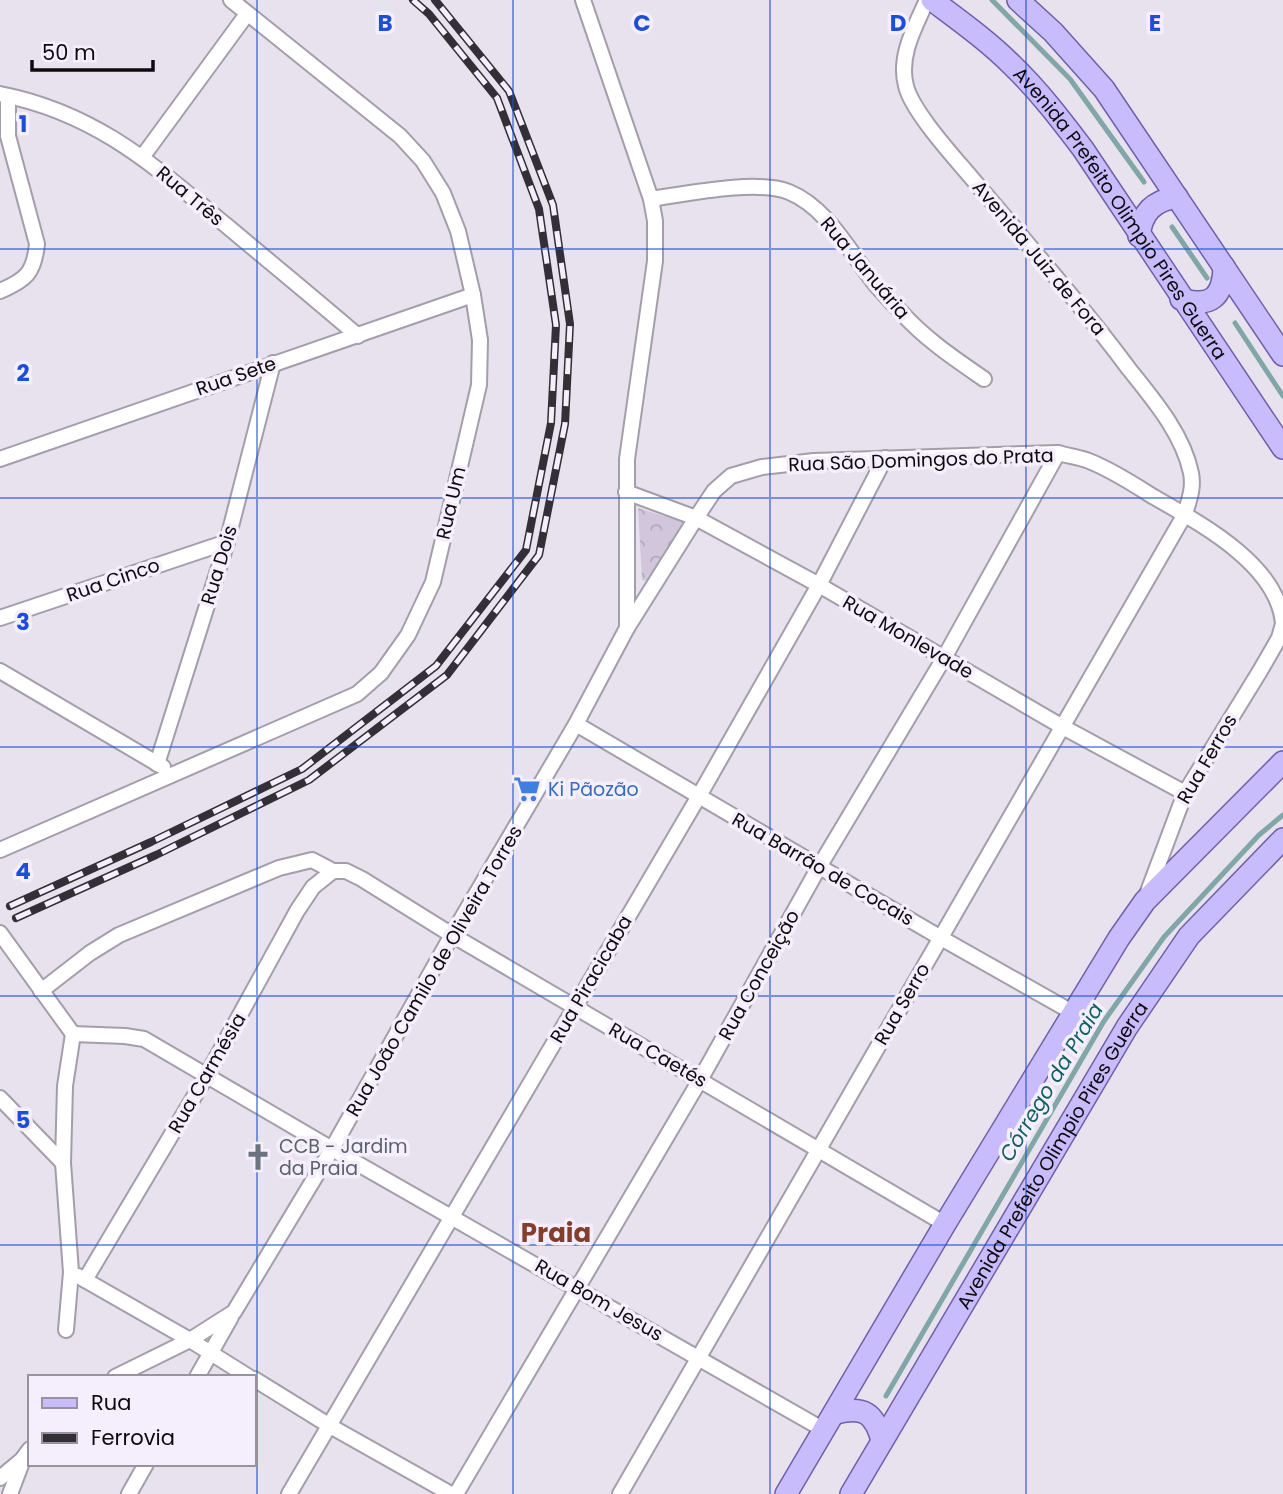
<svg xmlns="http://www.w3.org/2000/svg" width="1283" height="1494" viewBox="0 0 1283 1494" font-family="Poppins,sans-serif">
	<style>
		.park { fill: url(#park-crowns) }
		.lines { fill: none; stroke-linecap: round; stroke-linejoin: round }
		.stream { stroke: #80a6a8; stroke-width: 5 }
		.street-casing { stroke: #a49daa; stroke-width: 18 }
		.primary-casing { stroke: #6f61a9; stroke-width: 24 }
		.street { stroke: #fff; stroke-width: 14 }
		.primary { stroke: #c8bcfd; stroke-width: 21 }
		.rail-casing { stroke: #323036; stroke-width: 8 }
		.rail { stroke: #f5eefc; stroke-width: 5; stroke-dasharray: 16; stroke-linecap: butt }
		.grid { fill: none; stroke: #1d4ed8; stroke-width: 2; stroke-opacity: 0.55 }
		.labels { text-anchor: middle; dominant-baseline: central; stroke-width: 7; stroke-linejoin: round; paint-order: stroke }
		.street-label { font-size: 19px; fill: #0d0b10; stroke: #f5eefc }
		.shop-label { font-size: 19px; fill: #366cbe; stroke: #f5eefc; text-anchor: start }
		.worship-label { font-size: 19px; fill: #5b616d; stroke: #f5eefc; text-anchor: start }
		.water-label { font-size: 21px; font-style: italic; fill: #106064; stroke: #f5eefc }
		.district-label { font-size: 26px; font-weight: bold; fill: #833e2d; stroke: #f5eefc }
		.grid-label { font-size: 23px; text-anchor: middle; font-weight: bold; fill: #1d4ed8; stroke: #f5eefc; stroke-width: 7; stroke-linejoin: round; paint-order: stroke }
	</style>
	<defs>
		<pattern id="park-crowns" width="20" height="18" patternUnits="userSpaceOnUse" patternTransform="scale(1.75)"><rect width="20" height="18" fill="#d1c6db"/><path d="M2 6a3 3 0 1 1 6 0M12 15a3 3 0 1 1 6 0" fill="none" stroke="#b2a9bb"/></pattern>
	</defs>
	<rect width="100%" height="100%" fill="#e8e1ee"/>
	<path class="park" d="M638,508l48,15 -38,58 -6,-1z"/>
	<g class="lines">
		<g class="stream">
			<path d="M992,0l78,79 74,103"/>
			<path d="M1172,227l35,51"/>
			<path d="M1235,323l48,73"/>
			<path d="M886,1396l218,-375 60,-84 95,-102 24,-20"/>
		</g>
		<defs>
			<g id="street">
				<path d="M0,94c97,19 154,72 227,132 44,37 88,73 131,110"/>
				<path d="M143,156l104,-142"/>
				<path d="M651,199c35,-5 106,-20 138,-7 39,16 61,61 87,93 8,9 16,18 25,27 24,27 54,47 83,67"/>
				<path d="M0,291c26,-11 34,-18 37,-47l-29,-108v-40"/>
				<path d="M0,459l473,-164"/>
				<path d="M626,492l70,26 123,67 242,141 124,67"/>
				<path d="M0,618l227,-76"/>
				<path d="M627,628l69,-110 18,-27 17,-15 31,-9 52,-6 244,-8c10,3 21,4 31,8 23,9 44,23 65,36 47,27 123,67 129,126"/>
				<path d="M0,671l163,96"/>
				<path d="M576,724l365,214 131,74"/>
				<path d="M157,764l70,-222 46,-179"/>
				<path d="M0,850l357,-156 24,-21 27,-38 25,-53 46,-197 1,-45 -7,-45 -15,-64 -15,-38 -20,-32 -23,-25 -169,-136"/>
				<path d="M1146,897l39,-104 75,-122 19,-33 4,-14"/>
				<path d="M0,933l73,101"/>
				<path d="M41,991l49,-38 29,-18 160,-67 33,-8 21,11h13l16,8 90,56 493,289"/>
				<path d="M73,1034l52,2 19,3 188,110 492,281"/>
				<path d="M0,1098l63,65"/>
				<path d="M78,1276l112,64 59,37"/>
				<path d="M85,1280l122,-205 90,-164 16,-24 20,-16"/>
				<path d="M66,1330l5,-58 -8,-109 2,-77 8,-52"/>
				<path d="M115,1377l75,-37 44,-28 98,-163 120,-214 124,-211 51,-96v-169l28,-198v-40l-4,-22 -68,-199"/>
				<path d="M197,1377l34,-60"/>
				<path d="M254,1379l76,47 121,68"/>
				<path d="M0,1478l23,-19"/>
				<path d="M10,1494l14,-37 6,-8"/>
				<path d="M129,1494l17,-30"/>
				<path d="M289,1494l410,-698 120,-211 66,-127"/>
				<path d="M456,1494l244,-414 119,-213 125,-209 114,-205"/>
				<path d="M620,1494l565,-980c4,-14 9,-26 6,-41 -8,-39 -38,-74 -62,-104 -50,-67 -105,-129 -159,-193 -17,-20 -58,-65 -64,-90 -8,-30 9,-59 21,-86"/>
			</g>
			<g id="primary">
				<path id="s1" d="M932,0c28,21 56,41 80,65 27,26 49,55 71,84l200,299"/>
				<path d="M1018,0l35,32 51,57 179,266"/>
				<path d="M1139,236c3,-24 14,-35 38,-39"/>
				<path d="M1181,299c30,9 42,-2 43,-32"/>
				<path d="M836,1413c28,-7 38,0 46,27"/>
				<path d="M786,1494l159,-270 174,-286 26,-37 138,-139"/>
				<path id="s2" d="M851,1494l276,-467 62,-91 94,-97"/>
			</g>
		</defs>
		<use href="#street" class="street-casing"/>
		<use href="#primary" class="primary-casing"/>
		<use href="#street" class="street"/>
		<use href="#primary" class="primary"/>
		<defs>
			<g id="rail">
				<path d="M10,906l141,-64 151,-73 134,-103 90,-116 25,-127 5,-98 -17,-116 -42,-111 -68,-84 -16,-14"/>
				<path d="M16,918l140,-63 153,-75 138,-105 92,-120 26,-131 5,-100 -17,-119 -44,-114 -74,-91"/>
			</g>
		</defs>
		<use href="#rail" class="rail-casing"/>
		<use href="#rail" class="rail"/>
	</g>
	<path class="grid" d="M257,0v1494M513,0v1494M770,0v1494M1026,0v1494M0,249h1283M0,498h1283M0,747h1283M0,996h1283M0,1245h1283"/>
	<defs>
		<symbol id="supermarket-bare" viewBox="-9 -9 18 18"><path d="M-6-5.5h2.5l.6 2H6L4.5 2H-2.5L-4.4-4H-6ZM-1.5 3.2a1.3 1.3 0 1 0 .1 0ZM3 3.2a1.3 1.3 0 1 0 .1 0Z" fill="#3f7fe0" stroke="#f5eefc" stroke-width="2.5" paint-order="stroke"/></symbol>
		<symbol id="church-bare" viewBox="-9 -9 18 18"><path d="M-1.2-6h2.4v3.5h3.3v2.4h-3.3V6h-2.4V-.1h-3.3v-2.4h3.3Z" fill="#6b7280" stroke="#f5eefc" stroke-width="2.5" paint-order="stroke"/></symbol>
	</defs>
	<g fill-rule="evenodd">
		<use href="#supermarket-bare" x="508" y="770" width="38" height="38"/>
		<use href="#church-bare" x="239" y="1138" width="38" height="38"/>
	</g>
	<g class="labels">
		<g class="street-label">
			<text transform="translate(190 196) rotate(40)">Rua Três</text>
			<text stroke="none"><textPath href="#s1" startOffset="287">Avenida Prefeito Olimpio Pires Guerra</textPath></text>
			<text transform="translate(1039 258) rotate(50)">Avenida Juiz de Fora</text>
			<text transform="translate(865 268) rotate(50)">Rua Januária</text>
			<text transform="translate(236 376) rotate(-19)">Rua Sete</text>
			<text transform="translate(921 460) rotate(-2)">Rua São Domingos do Prata</text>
			<text transform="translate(451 503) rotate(-77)">Rua Um</text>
			<text transform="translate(219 565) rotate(-73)">Rua Dois</text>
			<text transform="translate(113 580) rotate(-19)">Rua Cinco</text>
			<text transform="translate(908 637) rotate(30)">Rua Monlevade</text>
			<text transform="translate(1207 759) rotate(-60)">Rua Ferros</text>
			<text transform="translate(823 869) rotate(30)">Rua Barrão de Cocais</text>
			<text transform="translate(434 971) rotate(-60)">Rua João Camilo de Oliveira Torres</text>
			<text transform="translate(759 975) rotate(-61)">Rua Conceição</text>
			<text transform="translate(591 979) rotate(-60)">Rua Piracicaba</text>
			<text transform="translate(902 1004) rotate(-60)">Rua Serro</text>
			<text transform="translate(658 1055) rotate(30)">Rua Caetés</text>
			<text transform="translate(207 1073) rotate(-60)">Rua Carmésia</text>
			<text stroke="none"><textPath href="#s2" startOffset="394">Avenida Prefeito Olimpio Pires Guerra</textPath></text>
			<text transform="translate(599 1300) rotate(30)">Rua Bom Jesus</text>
		</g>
		<g class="shop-label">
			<text x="548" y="789">Ki Pãozão</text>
		</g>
		<g class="worship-label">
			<text x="279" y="1146">CCB - Jardim<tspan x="279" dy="22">da Praia</tspan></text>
		</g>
		<g class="water-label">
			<text transform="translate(1051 1082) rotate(-59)">Córrego da Praia</text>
		</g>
		<g class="district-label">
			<text x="556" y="1233">Praia</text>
		</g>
	</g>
	<g class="grid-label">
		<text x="385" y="31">B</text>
		<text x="642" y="31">C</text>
		<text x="898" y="31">D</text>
		<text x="1155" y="31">E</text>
		<text x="23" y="132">1</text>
		<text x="23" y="381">2</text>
		<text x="23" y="630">3</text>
		<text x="23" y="879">4</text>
		<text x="23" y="1128">5</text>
	</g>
	<rect x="28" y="1375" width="228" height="91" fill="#f5eefc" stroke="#98939e" stroke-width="2"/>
	<rect x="42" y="1398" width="35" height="10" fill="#c8bcfd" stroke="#98939e" stroke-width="2"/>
	<text x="91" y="1410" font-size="21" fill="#0d0b10">Rua</text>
	<rect x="42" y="1433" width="35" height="10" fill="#323036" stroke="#98939e" stroke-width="2"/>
	<text x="91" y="1445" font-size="21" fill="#0d0b10">Ferrovia</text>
	<path d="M32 60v10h121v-10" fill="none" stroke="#0d0b10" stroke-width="3.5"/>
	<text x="42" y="60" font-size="21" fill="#0d0b10" stroke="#f5eefc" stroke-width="5" paint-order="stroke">50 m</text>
</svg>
